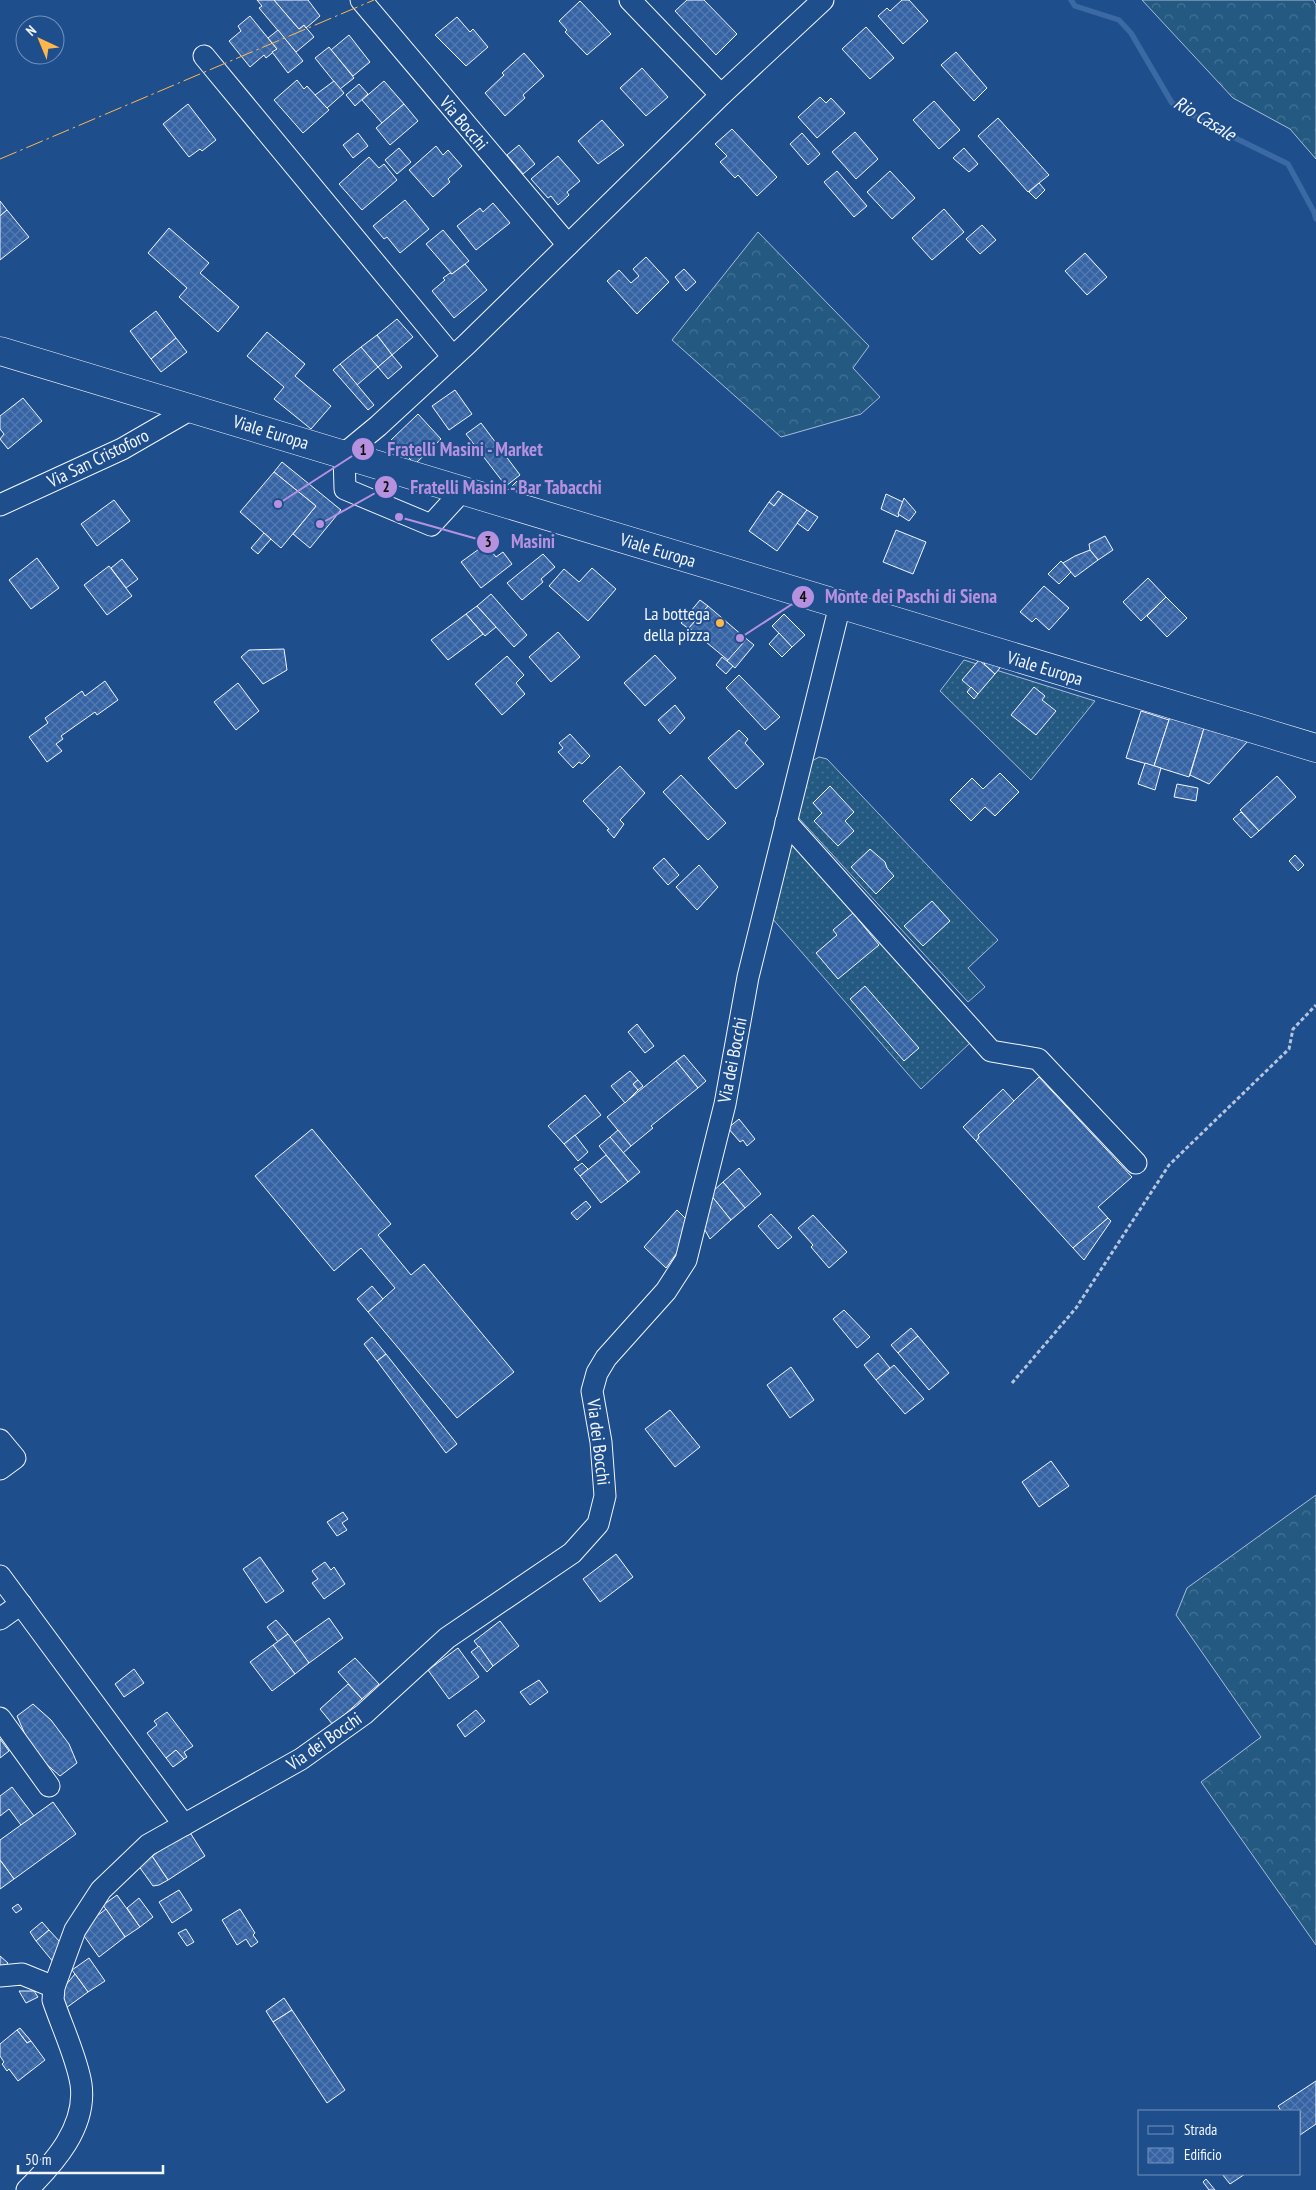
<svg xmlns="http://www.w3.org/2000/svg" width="1316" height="2190" viewBox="0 0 1316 2190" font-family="'PT Sans Narrow',sans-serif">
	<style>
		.grass { fill: url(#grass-dots); stroke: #a8bbd7 }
		.forest { fill: url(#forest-crowns); stroke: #a8bbd7 }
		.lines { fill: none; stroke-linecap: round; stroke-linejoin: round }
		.stream { stroke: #3b69a3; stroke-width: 5.5 }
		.building { fill: url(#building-cross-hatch); stroke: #f2f6ff }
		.minor-casing { stroke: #f2f6ff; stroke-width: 23 }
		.major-casing { stroke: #f2f6ff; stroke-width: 29 }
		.path { stroke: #b3c4dc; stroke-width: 3; stroke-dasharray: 4 2.5; stroke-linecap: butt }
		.minor { stroke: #1f4e8c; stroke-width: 21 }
		.major { stroke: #1f4e8c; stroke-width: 28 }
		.power { stroke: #ffb74d; stroke-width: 1; stroke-dasharray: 18 4 2.5 4; stroke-linecap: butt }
		.poi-dot { fill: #ffb74d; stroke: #1f4e8c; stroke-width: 2 }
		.labels { text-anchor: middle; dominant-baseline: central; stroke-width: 4; stroke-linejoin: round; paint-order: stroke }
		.street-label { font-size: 18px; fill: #f2f6ff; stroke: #1f4e8c }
		.poi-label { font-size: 18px; fill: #f2f6ff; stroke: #1f4e8c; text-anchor: end }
		.water-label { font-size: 19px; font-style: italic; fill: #f2f6ff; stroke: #1f4e8c }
		.leader { fill: none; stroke: #b691df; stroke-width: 2 }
		.callout-dot { fill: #b691df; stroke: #1f4e8c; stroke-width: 2 }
		.mark-label { font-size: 15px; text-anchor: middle; font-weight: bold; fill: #111 }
		.callout-label { font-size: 19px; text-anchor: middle; font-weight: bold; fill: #b691df; stroke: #1f4e8c; stroke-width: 4; stroke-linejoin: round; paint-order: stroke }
	</style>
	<defs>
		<pattern id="grass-dots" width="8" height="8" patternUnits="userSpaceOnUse" patternTransform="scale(1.25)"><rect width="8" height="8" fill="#245a82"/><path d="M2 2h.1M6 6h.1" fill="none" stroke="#447295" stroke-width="1.8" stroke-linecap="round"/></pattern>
		<pattern id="forest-crowns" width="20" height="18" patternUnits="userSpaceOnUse" patternTransform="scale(1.25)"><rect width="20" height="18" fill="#245a82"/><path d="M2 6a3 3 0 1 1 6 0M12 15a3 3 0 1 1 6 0" fill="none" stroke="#447295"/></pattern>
		<pattern id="building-cross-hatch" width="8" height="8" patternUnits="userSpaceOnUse" patternTransform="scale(1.25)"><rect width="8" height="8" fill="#3563a3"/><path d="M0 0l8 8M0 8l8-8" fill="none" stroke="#537ab1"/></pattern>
	</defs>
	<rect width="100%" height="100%" fill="#1f4e8c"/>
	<g class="grass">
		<path d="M964,660l131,41 -64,79 -91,-89z"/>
		<path d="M819,757l8,2 171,181 -30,28 17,19 -17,15 -172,-187 16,-54z"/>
		<path d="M791,836l179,207 -49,46 -150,-172z"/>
	</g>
	<g class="forest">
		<path d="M1142,0h171l3,5v154l-26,-30 -57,-31z"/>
		<path d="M758,232l111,114 -16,22 27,29 -19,17 -80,23 -109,-97z"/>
		<path d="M1316,1495v450l-115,-163 60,-45 -85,-122 11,-27z"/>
	</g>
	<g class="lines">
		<path class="stream" d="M1071,0l4,6 44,14 12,13 41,70 47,27 69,34 26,48 2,7"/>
	</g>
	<g class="building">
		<path d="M257,0h17l25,29 5,-4 10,12 -18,15 -37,-44 3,-2z"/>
		<path d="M274,0h34l12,16 -14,12 -2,-3 -5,4z"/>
		<path d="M687,0h17l33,34 -21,21 -41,-44z"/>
		<path d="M902,0h7l19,21 -25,23 -25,-28 9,-8 3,3z"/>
		<path d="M580,1l31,33 -24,21 -22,-23 2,-2 -8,-9z"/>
		<path d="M250,16l27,33 -11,9 -2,-3 -14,12 -21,-26 12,-10 -3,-5z"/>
		<path d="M457,17l13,15 3,-3 15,18 -22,19 -31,-31z"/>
		<path d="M866,27l28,31 -24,21 -28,-30z"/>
		<path d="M278,30l25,31 -15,12 -16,-21 5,-3 -9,-11z"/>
		<path d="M349,35l21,27 -17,14 -22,-26z"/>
		<path d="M329,47l25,31 -14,11 -25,-31z"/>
		<path d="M956,52l31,36 -13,13 -33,-36z"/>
		<path d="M524,53l20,23 -21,19 2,3 -20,18 -20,-23 19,-18 -2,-2z"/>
		<path d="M642,68l26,29 -22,19 -26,-28z"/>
		<path d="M297,80l7,9 3,-3 22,24 -26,23 -29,-33z"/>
		<path d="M334,81l10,12 -17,15 -12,-13z"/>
		<path d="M384,81l20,23 -22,19 -20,-23z"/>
		<path d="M359,84l9,10 -13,12 -9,-11z"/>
		<path d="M820,97l6,6 5,-5 14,15 -28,25 -19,-21z"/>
		<path d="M934,101l26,29 -21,19 -26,-29z"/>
		<path d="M188,104l28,36 -14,11 -2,-2 -11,8 -26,-33z"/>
		<path d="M404,104l14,17 -28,24 -14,-17z"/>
		<path d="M998,118l51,57 -21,17 -50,-56z"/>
		<path d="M602,120l22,25 -26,19 -20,-23z"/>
		<path d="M732,129l45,48 -20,19 -19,-21 -3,3 -15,-16 7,-6 -12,-12z"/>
		<path d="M855,132l23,27 -22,20 -24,-27z"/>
		<path d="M358,133l10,13 -15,12 -10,-13z"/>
		<path d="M802,133l18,21 -12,11 -18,-21z"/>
		<path d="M519,145l16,19 -12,10 -16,-19z"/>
		<path d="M436,146l7,9 5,-5 14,16 -14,13 2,3 -17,15 -24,-27z"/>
		<path d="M399,148l12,14 -14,12 -12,-14z"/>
		<path d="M964,148l14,16 -9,8 -16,-14z"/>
		<path d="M558,156l22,25 -13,11 2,3 -11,10 -7,-9 -3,2 -17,-19z"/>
		<path d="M369,157l10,11 5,-4 13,16 -35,30 -23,-26z"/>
		<path d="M837,171l30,35 -13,11 -30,-35z"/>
		<path d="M890,171l25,27 -23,21 -25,-27z"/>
		<path d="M1039,183l6,7 -9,9 -7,-7z"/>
		<path d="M405,200l24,29 -29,24 -13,-16 -3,2 -11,-13z"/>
		<path d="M0,201l7,9 -7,6z"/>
		<path d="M493,203l17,20 -34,27 -19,-24 23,-18 3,4z"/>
		<path d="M944,209l20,23 -32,28 -20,-22z"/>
		<path d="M7,210l22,27 -29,23v-44z"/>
		<path d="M982,225l14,15 -16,14 -14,-15z"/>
		<path d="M169,228l40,35 -9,10 39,34 -21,25 -39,-35 8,-9 -39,-35z"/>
		<path d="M443,230l26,31 -17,13 -26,-30z"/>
		<path d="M1085,253l22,24 -20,18 -22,-24z"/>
		<path d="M646,257l23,25 -32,32 -30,-33 12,-11 12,13 8,-7 -6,-7z"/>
		<path d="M465,264l22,26 -33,28 -22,-27 13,-11 -2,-2 7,-5 2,1z"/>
		<path d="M684,269l12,13 -10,9 -11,-14z"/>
		<path d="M156,311l20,27 -25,21 -21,-28z"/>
		<path d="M397,319l16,18 -21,18 -15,-20z"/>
		<path d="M267,332l38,32 -10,12 36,30 -20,23 -37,-30 10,-12 -37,-31z"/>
		<path d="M377,335l15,20 -14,12 -17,-20z"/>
		<path d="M176,338l11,14 -26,20 -10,-13z"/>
		<path d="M361,347l17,20 -21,18 -17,-21z"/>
		<path d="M392,355l10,12 -14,12 -10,-12z"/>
		<path d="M340,364l34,41 -6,5 -35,-40z"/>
		<path d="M455,390l17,24 -23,16 -17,-24z"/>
		<path d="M23,398l19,23 -34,28 -8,-10 4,-5 -4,-5v-13z"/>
		<path d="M418,414l23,25 -26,25 -24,-24z"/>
		<path d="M481,423l39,52 -14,11 -40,-52z"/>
		<path d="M282,462l59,48 -31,38 -17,-14 23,-28 -42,-34z"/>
		<path d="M274,472l42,34 -35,42 -41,-36z"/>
		<path d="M517,481l6,6 -5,5 -6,-6z"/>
		<path d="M778,491l5,3 -9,12 -5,-4z"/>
		<path d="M783,494l24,16 -30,41 -28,-20 20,-29 5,4z"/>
		<path d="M886,494l17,8 -5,15 -17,-8z"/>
		<path d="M904,498l12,14 -7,9 -11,-7z"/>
		<path d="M114,500l16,21 -33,25 -16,-22z"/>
		<path d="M807,510l11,7 -10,14 -11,-8z"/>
		<path d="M896,530l30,12 -13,32 -30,-12z"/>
		<path d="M264,533l7,6 -13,15 -7,-6z"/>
		<path d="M1105,536l8,14 -15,10 -8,-10 -1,-6z"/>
		<path d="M486,544l10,13 7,-5 9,12 -31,24 -20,-26z"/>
		<path d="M1090,550l8,10 -23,17 -12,-14 12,-7z"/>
		<path d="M543,554l12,13 -14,12 2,3 -21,18 -15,-17z"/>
		<path d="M37,558l22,30 -28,21 -22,-29z"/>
		<path d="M122,559l16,20 -12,9 -15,-20z"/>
		<path d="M1061,561l10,11 -12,12 -11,-10z"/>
		<path d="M109,566l23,30 -25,19 -23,-30z"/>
		<path d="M592,568l24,21 -28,32 -39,-35 15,-17 15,13z"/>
		<path d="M1148,578l18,19 -25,24 -18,-19z"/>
		<path d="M1044,586l25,22 -20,22 -13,-12 -4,4 -12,-10z"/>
		<path d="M491,594l36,41 -13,12 -37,-41z"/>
		<path d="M1166,597l21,21 -20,19 -20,-21z"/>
		<path d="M700,600l8,6 -19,22 1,2 -9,-7z"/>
		<path d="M477,606l19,21 -11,9 -19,-22z"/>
		<path d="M708,606l35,30 2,5 -16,20 -40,-33z"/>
		<path d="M466,614l17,20 -35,26 -17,-20z"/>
		<path d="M784,614l21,21 -13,12 -20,-21z"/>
		<path d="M558,632l22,25 -29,25 -22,-25z"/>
		<path d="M779,633l13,14 -10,10 -13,-13z"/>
		<path d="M743,636l11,9 -19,23 -8,-7 18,-20z"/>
		<path d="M284,649l3,21 -24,14 -22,-27 8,-7z"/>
		<path d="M655,655l21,23 -31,28 -21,-23z"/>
		<path d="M507,656l17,19 -8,8 9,11 -23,21 -27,-31z"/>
		<path d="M722,657l11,9 -7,8 -10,-9z"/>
		<path d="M989,659l11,9 -5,6 -11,-10z"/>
		<path d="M979,660l16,14 -17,20 -16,-14z"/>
		<path d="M739,675l41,42 -15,13 -39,-42z"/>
		<path d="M105,681l13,19 -21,15 -2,-3 -34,24 2,3 -7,5 6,7 -15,11 -18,-25 19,-14 -3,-5 37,-27 3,5z"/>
		<path d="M238,683l21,28 -23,19 -22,-28z"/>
		<path d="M971,687l7,7 -4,5 -7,-7z"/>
		<path d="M1034,687l11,9 -3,4 14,11 -20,24 -25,-20z"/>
		<path d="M675,705l10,13 -15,16 -12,-14z"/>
		<path d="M1141,711l28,9 -15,46 -28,-8z"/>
		<path d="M1170,717l34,11 -15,49 -35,-11z"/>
		<path d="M1204,728l44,13 -39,43 -19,-9z"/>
		<path d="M739,730l9,9 -3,4 19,21 -28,25 -28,-31z"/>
		<path d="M570,734l20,22 -8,8 -3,-2 -6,6 -15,-16 5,-4 -4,-5z"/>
		<path d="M1145,763l16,5 -6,22 -17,-6z"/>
		<path d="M620,766l25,27 -25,27 4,4 -10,14 -7,-8 2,-1 -26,-28z"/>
		<path d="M1000,773l19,19 -24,24 -10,-9 -14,14 -21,-21 22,-22 11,11z"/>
		<path d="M681,775l45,48 -18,17 -45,-48z"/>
		<path d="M1277,776l19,21 -37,34 -19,-21z"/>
		<path d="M1177,784l21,4 -2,13 -22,-4z"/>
		<path d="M830,786l24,26 -9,9 9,10 -16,15 -24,-25 8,-8 -9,-10z"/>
		<path d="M1241,812l18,19 -8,7 -18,-19z"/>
		<path d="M870,849l15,13 2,6 7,8 -18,18 -25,-27z"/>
		<path d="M1295,855l9,10 -6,6 -9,-10z"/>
		<path d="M664,858l15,17 -11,10 -15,-17z"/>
		<path d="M699,865l19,22 -21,23 -21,-23z"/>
		<path d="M932,901l18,20 -27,25 -19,-20z"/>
		<path d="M853,913l26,32 -41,34 -22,-26 21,-18 -4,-5z"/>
		<path d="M865,986l54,62 -15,13 -54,-62z"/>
		<path d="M637,1024l17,22 -9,7 -17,-21z"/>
		<path d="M684,1055l22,26 -8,7 -22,-27z"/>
		<path d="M676,1061l22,27 -47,38 2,2 -22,18 -24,-29z"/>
		<path d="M630,1071l8,9 -5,4 5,6 -13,13 -14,-17z"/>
		<path d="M1039,1077l93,100 -34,30 10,11 -35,30 -97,-107 3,-4 -1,-2z"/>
		<path d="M638,1080l5,6 -5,4 -5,-6z"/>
		<path d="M1003,1089l11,12 -36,34 1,2 -3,4 -13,-14z"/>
		<path d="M585,1095l16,20 -37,29 -16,-18z"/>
		<path d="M739,1119l16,20 -8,7 -4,-6 -3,2 -12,-14z"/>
		<path d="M312,1129l79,95 -13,11 33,40 13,-11 90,108 -57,46 -89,-106 27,-24 -34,-40 -27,23 -79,-95z"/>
		<path d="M618,1130l13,16 -8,7 -13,-16z"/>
		<path d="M575,1135l13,17 -10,9 -14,-17z"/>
		<path d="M610,1137l30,35 -12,10 -29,-36z"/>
		<path d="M606,1155l22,27 -27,21 -21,-27z"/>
		<path d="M582,1163l6,6 -8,7 -6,-7z"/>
		<path d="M739,1168l22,26 -16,14 -22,-26z"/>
		<path d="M723,1182l22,26 -14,12 -21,-26z"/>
		<path d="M710,1194l21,26 -21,19 -8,-14z"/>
		<path d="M586,1201l5,6 -14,13 -6,-7z"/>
		<path d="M677,1210l13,13 -11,27 -13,18 -22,-21z"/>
		<path d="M771,1214l21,23 -14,12 -20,-23z"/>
		<path d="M813,1215l34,37 -18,16 -18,-21 2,-2 -15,-17z"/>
		<path d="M1108,1218l3,3 -27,39 -11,-12z"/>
		<path d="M372,1286l11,13 -15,13 -11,-13z"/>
		<path d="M844,1310l26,27 -13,11 -24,-29z"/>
		<path d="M911,1328l7,8 -20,17 -7,-8z"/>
		<path d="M918,1336l31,37 -20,17 -31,-37z"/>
		<path d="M372,1337l14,17 -9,7 -13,-17z"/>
		<path d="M878,1353l12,15 -14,12 -12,-15z"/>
		<path d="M386,1354l71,90 -11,9 -69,-92z"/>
		<path d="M894,1365l30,34 -19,15 -29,-34z"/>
		<path d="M791,1367l23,33 -24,18 -23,-33z"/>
		<path d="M670,1410l30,37 -25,20 -30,-38z"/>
		<path d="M1051,1461l18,25 -30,21 -17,-25z"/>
		<path d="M343,1512l5,7 -6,4 5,7 -10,6 -10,-14z"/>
		<path d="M616,1554l17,23 -33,25 -17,-23z"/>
		<path d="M260,1557l24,34 -18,12 -23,-34z"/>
		<path d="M325,1562l6,8 3,-3 11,17 -21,15 -12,-16 6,-4 -6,-8z"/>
		<path d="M329,1618l14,20 -34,25 -15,-20z"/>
		<path d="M276,1620l12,14 -10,8 -11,-15z"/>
		<path d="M500,1621l19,25 -26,20 -19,-25z"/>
		<path d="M288,1634l21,29 -14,11 -22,-29z"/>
		<path d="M273,1645l22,29 -23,17 -22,-29z"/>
		<path d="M479,1646l14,20 -6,6 -16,-20z"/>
		<path d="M458,1648l21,29 -30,22 -21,-29z"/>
		<path d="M355,1658l24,26 -17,15 -24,-27z"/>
		<path d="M134,1669l10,14 -20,14 -9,-13z"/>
		<path d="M539,1680l9,12 -18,13 -10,-13z"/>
		<path d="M348,1684l14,15 -29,26 -13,-16z"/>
		<path d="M33,1704l18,16 18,24 8,19 -17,13 -15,-13 -18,-24 -10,-23z"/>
		<path d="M476,1710l9,11 -20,16 -8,-12z"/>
		<path d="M167,1712l26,34 -9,6 3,5 -3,2 -8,-9 -10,8 -19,-25 10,-8 -3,-4z"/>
		<path d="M0,1739l9,12 -9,7z"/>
		<path d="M176,1750l8,9 -11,8 -7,-9z"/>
		<path d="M12,1787l22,29 -13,9 -12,-16 -9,7v-20z"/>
		<path d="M53,1802l23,32 -62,45 -14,-19v-20z"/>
		<path d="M189,1831l16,25 -37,24 -16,-24z"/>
		<path d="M152,1856l16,24 -9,5 -6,1 -15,-21z"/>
		<path d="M0,1860l14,19 -14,10z"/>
		<path d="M179,1890l13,20 -20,13 -13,-21z"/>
		<path d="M117,1895l23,32 -15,10 -22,-32z"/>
		<path d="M139,1898l14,19 -13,10 -13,-19z"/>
		<path d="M18,1904l4,5 -6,4 -4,-5z"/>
		<path d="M106,1909l19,28 -26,20 -17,-24 11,-14z"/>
		<path d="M240,1909l15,24 -2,2 5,7 -7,5 -5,-8 -9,6 -15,-25z"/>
		<path d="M42,1922l7,8 -13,11 -6,-9z"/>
		<path d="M186,1929l8,13 -7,4 -9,-13z"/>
		<path d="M49,1930l11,12 -6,21 -18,-22z"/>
		<path d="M0,1956l8,7 -8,10z"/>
		<path d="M89,1958l16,23 -17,11 -16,-22z"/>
		<path d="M75,1974l13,18 -22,16 -7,-15z"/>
		<path d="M19,1991h15l4,6 -12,6z"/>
		<path d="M284,1998l8,12 -19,12 -7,-11z"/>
		<path d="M292,2010l53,80 -18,13 -54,-81z"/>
		<path d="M20,2028l11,13 -4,2 -10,-13z"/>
		<path d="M17,2030l10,13 4,-2 14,19 -27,21 -9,-12 -2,2 -5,-7 2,-2 -4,-6v-12z"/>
		<path d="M1316,2081v43l-16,11v-24h-19l-3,-5z"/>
		<path d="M1222,2174h23l-15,10z"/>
		<path d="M1206,2179l9,11h-6l-6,-8z"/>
	</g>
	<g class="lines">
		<defs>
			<g id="minor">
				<path d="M361,0l207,245"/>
				<path d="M630,0l91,95"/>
				<path d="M204,56l249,301"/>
				<path d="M463,490l-32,35 -86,-36 -1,-35 34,-28 89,-82 254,-249 102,-95"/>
				<path d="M0,505l122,-56 71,-41"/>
				<path d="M786,822l205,229 47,8 98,104"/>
				<path d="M0,1440l15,18 -15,11"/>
				<path d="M0,1576l184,249"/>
				<path d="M0,1619l21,-15"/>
				<path d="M0,1718l49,68"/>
				<path d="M0,1976l22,-2 32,13"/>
				<path d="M27,2190c27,-27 60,-63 54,-106 -4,-26 -19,-57 -28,-84l1,-13 21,-57 26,-40 47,-45 153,-86 63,-45 83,-76 125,-85 26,-29 7,-28 -4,-54 -9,-51 5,-18 9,-15 60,-67 20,-31 39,-156 23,-127 92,-372"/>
			</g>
			<path id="major" d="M0,351l1316,397"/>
		</defs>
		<use href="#minor" class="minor-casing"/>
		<use href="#major" class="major-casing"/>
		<path class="path" d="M1012,1383l64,-75 93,-143 120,-116 4,-20 23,-24"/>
		<use href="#minor" class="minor"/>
		<use href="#major" class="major"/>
		<path class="power" d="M0,159l374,-159"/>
	</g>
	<circle class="poi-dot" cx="720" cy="623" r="5"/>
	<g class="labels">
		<g class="street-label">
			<text transform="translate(464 123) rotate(50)">Via Bocchi</text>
			<text transform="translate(271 432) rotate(17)">Viale Europa</text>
			<text transform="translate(98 458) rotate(-26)">Via San Cristoforo</text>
			<text transform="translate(658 550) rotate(17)">Viale Europa</text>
			<text transform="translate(1045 668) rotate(17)">Viale Europa</text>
			<text transform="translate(732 1060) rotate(-79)">Via dei Bocchi</text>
			<text transform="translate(599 1442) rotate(83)">Via dei Bocchi</text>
			<text transform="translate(324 1741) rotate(-35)">Via dei Bocchi</text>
		</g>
		<g class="poi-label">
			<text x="710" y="613">La bottega<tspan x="710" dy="21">della pizza</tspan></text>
		</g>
		<g class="water-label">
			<text transform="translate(1205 118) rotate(31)">Rio Casale</text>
		</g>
	</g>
	<path class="leader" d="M278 504L363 449M320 524L386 487M399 517L488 542M740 638L803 597"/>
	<g class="callout-dot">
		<circle cx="278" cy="504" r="5"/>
		<circle cx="320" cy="524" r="5"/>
		<circle cx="399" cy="517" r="5"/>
		<circle cx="740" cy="638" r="5"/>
		<circle cx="363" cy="449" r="12"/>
		<circle cx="386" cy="487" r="12"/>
		<circle cx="488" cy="542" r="12"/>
		<circle cx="803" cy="597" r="12"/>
	</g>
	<g class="mark-label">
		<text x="363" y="455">1</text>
		<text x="386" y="492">2</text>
		<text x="488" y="547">3</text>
		<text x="803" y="602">4</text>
	</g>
	<g class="callout-label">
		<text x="465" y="456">Fratelli Masini - Market</text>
		<text x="506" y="494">Fratelli Masini - Bar Tabacchi</text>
		<text x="533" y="548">Masini</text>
		<text x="911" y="603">Monte dei Paschi di Siena</text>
	</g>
	<rect x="1138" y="2110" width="162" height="65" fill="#1f4e8c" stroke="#7391ba"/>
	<rect x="1148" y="2126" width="25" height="8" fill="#1f4e8c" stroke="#7391ba"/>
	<text x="1184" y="2135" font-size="15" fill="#f2f6ff">Strada</text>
	<rect x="1148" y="2148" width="25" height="15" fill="url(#building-cross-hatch)" stroke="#7391ba"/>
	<text x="1184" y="2160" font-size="15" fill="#f2f6ff">Edificio</text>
	<g transform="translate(40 40) rotate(316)"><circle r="24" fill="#1f4e8c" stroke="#7391ba"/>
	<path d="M0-4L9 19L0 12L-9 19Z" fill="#ffb74d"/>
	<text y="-8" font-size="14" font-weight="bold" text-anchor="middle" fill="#f2f6ff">N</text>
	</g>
	<path d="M18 2165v8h145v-8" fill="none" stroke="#f2f6ff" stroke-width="2.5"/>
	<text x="25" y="2165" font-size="15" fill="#f2f6ff" stroke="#1f4e8c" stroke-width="4" paint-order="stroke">50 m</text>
</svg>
